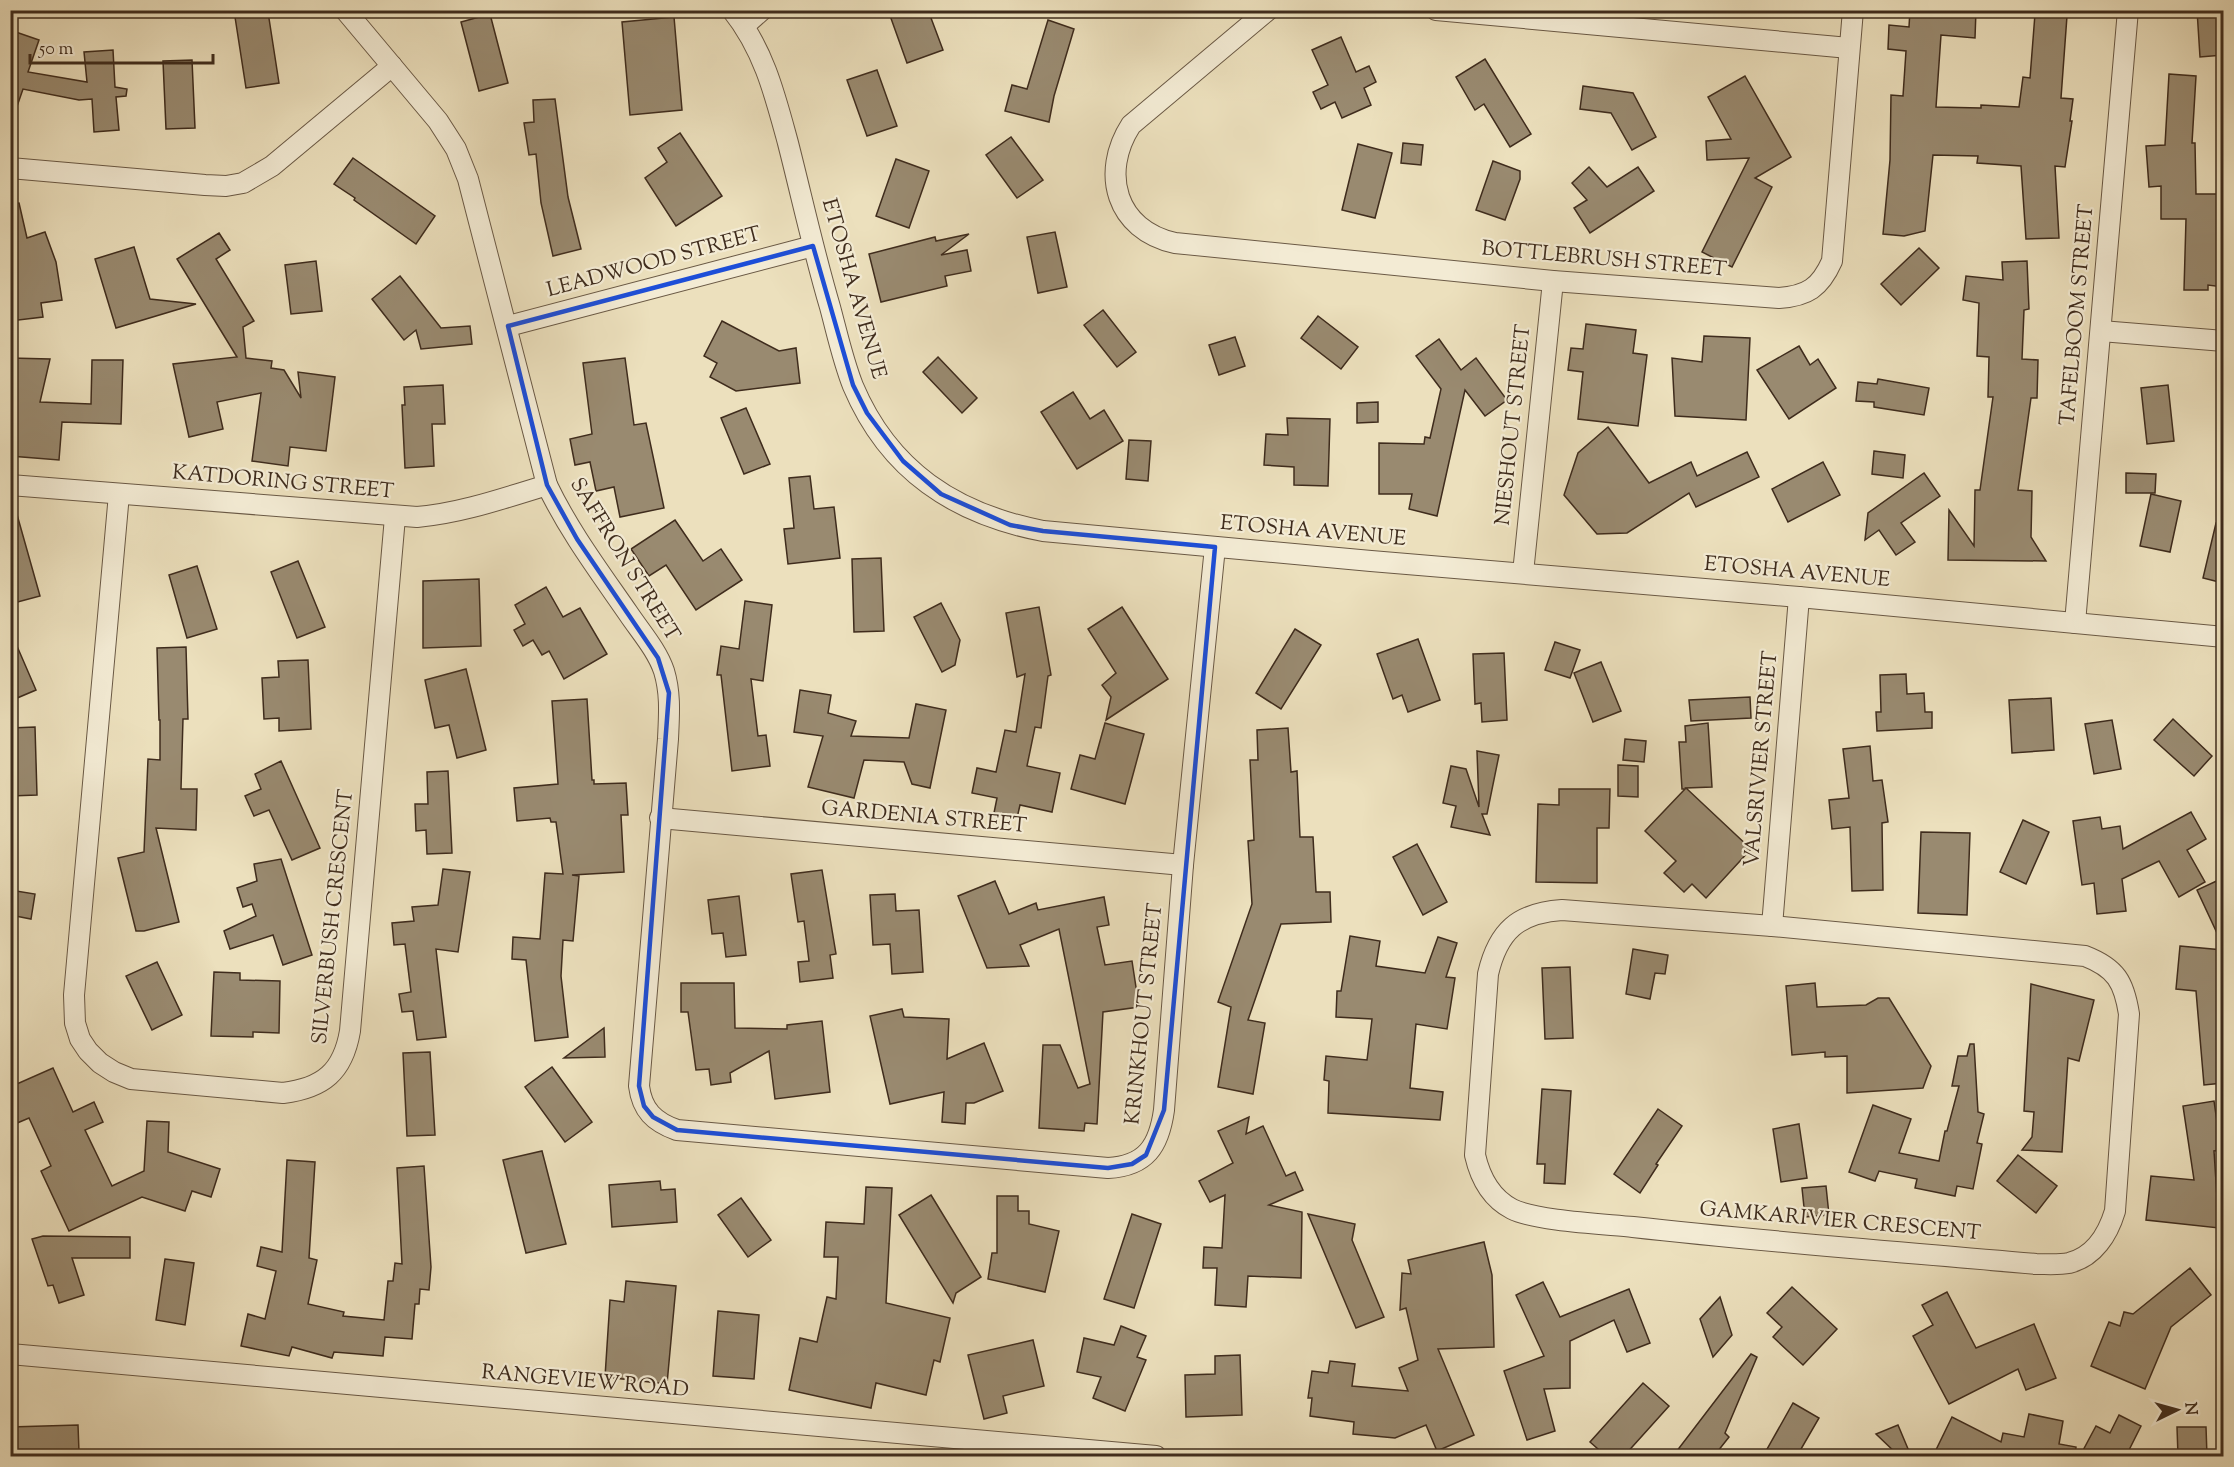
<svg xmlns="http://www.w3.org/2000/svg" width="2234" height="1467" viewBox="0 0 2234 1467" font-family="'Sorts Mill Goudy',serif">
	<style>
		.building { fill: #998a70; stroke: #3f2c1d; stroke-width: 1.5 }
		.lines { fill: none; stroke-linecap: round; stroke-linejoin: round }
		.minor-casing { stroke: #6a5945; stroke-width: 22 }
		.minor { stroke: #f3ebd4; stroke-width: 20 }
		.marked { fill: none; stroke: #1d4ed8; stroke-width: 4.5; stroke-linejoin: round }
		.labels { text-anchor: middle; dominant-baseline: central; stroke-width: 4.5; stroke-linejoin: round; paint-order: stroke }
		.street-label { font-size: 21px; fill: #3f2c1d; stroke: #f3ebd4 }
	</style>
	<rect width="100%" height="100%" fill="#ece0bd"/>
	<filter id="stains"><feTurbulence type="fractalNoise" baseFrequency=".00333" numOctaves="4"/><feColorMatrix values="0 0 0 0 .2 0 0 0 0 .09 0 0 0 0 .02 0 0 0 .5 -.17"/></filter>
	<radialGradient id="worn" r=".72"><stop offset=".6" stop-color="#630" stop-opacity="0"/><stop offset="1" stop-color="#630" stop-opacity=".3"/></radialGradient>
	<g class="building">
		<path d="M888,10h40l15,40 -36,13z"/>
		<path d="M1910,10h66l-1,28 -34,-3 -5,72 45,1v-3l38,2 4,-30 7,1 5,-64 32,2 -6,82 12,1 -3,22h2l-7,46 -10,-1 4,72 -33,1 -5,-73 -44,-3 1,-7 -45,-1 -8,76 -21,5 -21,-2 7,-74 1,-65 12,1 3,-45 -18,-2 1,-24 20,2z"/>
		<path d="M2197,10h26v45l-23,2z"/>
		<path d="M268,12l11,71 -33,5 -11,-71z"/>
		<path d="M490,14l18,69 -29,8 -18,-69z"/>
		<path d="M674,17l8,93 -52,5 -8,-93z"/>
		<path d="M1048,20l26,9 -20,67 -5,26 -44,-11 7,-26 15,4z"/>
		<path d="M10,30l29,10 -11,32 59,10 -3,-30 29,-2 2,37 12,2 -1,7 -10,1 3,33 -25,2 -2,-33 -13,1 -56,-11 -9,26 -4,-1z"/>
		<path d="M1341,37l15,35 13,-6 7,16 -12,6 7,17 -29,13 -7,-16 -14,7 -8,-17 15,-7 -16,-35z"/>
		<path d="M1485,59l46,75 -21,13 -26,-43 -9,6 -19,-33z"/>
		<path d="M192,60l3,68 -29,1 -3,-68z"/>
		<path d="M877,70l20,56 -30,10 -20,-56z"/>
		<path d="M2169,74l27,2 -4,67h3l1,51h27v93l-15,-2v5h-24l2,-71h-25v-33l-12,1 -3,-41 19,-1z"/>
		<path d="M1745,76l46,81 -36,21 17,9 -40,80 -30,-15 47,-94 -42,2 -1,-19 25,-2 -23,-42z"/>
		<path d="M1583,86l50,7 23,44 -24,13 -21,-37 -31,-4z"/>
		<path d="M555,99l13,98 13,52 -28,7 -12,-53 -5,-49 -7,1 -5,-32 10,-1 -1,-22z"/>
		<path d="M680,133l42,63 -46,30 -31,-48 22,-16 -9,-14z"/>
		<path d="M1011,137l32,43 -26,18 -31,-43z"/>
		<path d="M1403,143l20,2 -2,20 -20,-2z"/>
		<path d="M1358,144l34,9 -17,65 -33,-8z"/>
		<path d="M353,158l82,58 -19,28 -62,-44 1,-2 -21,-14z"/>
		<path d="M896,159l33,12 -20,57 -33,-12z"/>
		<path d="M1493,161l27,10v8l-15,41 -29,-10z"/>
		<path d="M1589,167l18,20 31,-20 16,24 -64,42 -16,-25 13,-8 -15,-17z"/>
		<path d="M19,203l8,35 18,-6 11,30 6,38 -21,3 2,14 -33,4v-117z"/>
		<path d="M1055,232l12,55 -29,6 -11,-56z"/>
		<path d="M219,233l11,17 -14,9 38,62 -11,6 3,31 26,3 -1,7 13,2 17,28 -3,-26 37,5 -9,74 -36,-4 -2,19 -36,-5 9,-68 -44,9 6,27 -34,8 -16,-73 64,-7 -60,-98z"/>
		<path d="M969,234l-28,21 26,-5 4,21 -26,5 2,10 -66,16 -12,-48 66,-17 1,4z"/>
		<path d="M134,247l16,52 46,5 -80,24 -21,-69z"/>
		<path d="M1919,248l20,20 -38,37 -20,-21z"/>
		<path d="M316,261l6,50 -31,3 -6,-49z"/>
		<path d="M2027,261l2,48 -5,1 -2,49 16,1 -1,38h-6l-13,92 14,1 -1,46 15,24 -98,-1 1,-50 25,36 1,-56h5l13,-93h-5l1,-40 -12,-1 2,-53 -16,-3 3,-24 37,4 -1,-18z"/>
		<path d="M400,276l41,52 29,-2 2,18 -51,5 -5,-19 -12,10 -32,-41z"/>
		<path d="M1103,310l33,42 -19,15 -33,-42z"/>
		<path d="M1318,316l40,31 -17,22 -40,-31z"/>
		<path d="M722,321l57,30 17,-3 4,35 -64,8 -26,-14 7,-14 -13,-7z"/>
		<path d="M1586,324l50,6 -3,23 14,2 -9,71 -60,-7 5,-47 -15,-2 3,-22 12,1z"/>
		<path d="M1704,336l46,2 -4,82 -71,-4 -3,-58 30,4z"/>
		<path d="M1235,337l10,29 -26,9 -10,-30z"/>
		<path d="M1439,339l22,31 15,-12 31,42 -22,16 -20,-26 -28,126 -28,-7 3,-15h-33v-51l45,1 1,-7 5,1 11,-49 -25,-33z"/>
		<path d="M1799,346l11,19 8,-6 18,29 -47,31 -32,-49z"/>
		<path d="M938,357l39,41 -15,15 -39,-41z"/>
		<path d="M10,358l40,1 -10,43 51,2 1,-44h31l-2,64 -59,-2 -3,38 -49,-4z"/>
		<path d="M625,358l9,67 12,-2 18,85 -44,9 -6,-30 -18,4 -6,-29 -15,3 -5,-26 22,-5 -9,-71z"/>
		<path d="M1878,379l51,9 -5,27 -50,-8v-5l-18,-1 2,-19 19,2z"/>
		<path d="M443,385l2,39h-13l2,42 -29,2 -3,-63h3l-1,-18z"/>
		<path d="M2168,385l6,56 -27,3 -6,-56z"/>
		<path d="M1073,392l17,27 14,-9 19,31 -46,28 -36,-57z"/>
		<path d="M1378,402v20l-21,1v-20z"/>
		<path d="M746,408l24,56 -26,10 -23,-56z"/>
		<path d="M1287,418l43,1 -2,67 -34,-1v-18l-30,-2 2,-31 22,1z"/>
		<path d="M1608,427l41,56 42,-21 6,14 50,-24 12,25 -63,30 -7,-14 -62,40 -30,1 -33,-39 14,-42z"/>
		<path d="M1129,440l22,1 -3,40 -22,-2z"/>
		<path d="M1874,451l31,4 -2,23 -31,-4z"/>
		<path d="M1823,462l17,33 -52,27 -16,-33z"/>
		<path d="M1924,473l16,23 -39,27 14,19 -19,13 -17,-25 -14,10 3,-27z"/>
		<path d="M2126,473l30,1 -1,19h-29z"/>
		<path d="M810,476l4,33 20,-2 6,51 -52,6 -4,-35 10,-1 -5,-50z"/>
		<path d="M2151,494l30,7 -11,51 -30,-6z"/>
		<path d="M16,511l24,85 -30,8v-92z"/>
		<path d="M675,520l28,41 18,-12 21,31 -46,30 -30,-45 -17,11 -18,-27z"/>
		<path d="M2216,523l7,1v59l-20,-5z"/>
		<path d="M881,558l3,73 -30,1 -2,-73z"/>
		<path d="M298,561l27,66 -28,11 -26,-66z"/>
		<path d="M197,566l20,63 -30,9 -18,-63z"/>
		<path d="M479,579l2,67 -58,2v-67z"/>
		<path d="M546,587l17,30 17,-9 27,46 -43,25 -15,-28 -7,4 -9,-15 -10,6 -9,-16 11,-6 -10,-19z"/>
		<path d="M745,601l27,4 -9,76 -12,-2 7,57 8,-1 4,31 -38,5 -11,-96h-4l4,-29 18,3z"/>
		<path d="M941,603l19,37 -5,25 -13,7 -28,-55z"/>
		<path d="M1039,607l12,68 -3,1 -7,52 -6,-1 -8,39 33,7 -8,39 -32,-7 -3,13 -23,-5 3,-15 -25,-5 5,-25 19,4 9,-42 11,2 9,-58 -8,3 -11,-64z"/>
		<path d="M1122,607l46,72 -62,41 5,-23 -9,-12 14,-12 -28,-44z"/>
		<path d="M1295,629l26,16 -40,64 -25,-16z"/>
		<path d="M10,630l26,60 -26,11z"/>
		<path d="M1418,639l22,61 -32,12 -6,-17 -9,4 -16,-45z"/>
		<path d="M1555,642l25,8 -10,28 -25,-8z"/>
		<path d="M186,647l2,72h-5l-2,70h16l-1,41 -40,-2 23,94 -35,9h-8l-18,-73 26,-6 4,-93 12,1v-40h-1l-2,-72z"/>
		<path d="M1504,653l3,67 -25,2 -1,-19 -6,1 -2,-50z"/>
		<path d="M308,660l3,69 -32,2v-13l-15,1 -2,-41 17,-1 -1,-16z"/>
		<path d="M1601,662l20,49 -28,11 -19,-49z"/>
		<path d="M466,669l20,81 -29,8 -8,-33 -14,3 -10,-48z"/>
		<path d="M1906,674l1,20 17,-1 1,19h7v16l-55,3 -1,-19h5l-1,-37z"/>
		<path d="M800,690l31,5 -3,18 28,8 -5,15 58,2 7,-34 30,6 -16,78 -18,-4 -8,-22 -40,-2 -10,38 -46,-11 15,-51 -29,-4z"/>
		<path d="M1750,697l1,21 -60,3 -2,-21z"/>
		<path d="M2051,698l3,52 -42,3 -3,-53z"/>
		<path d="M587,699l5,81h2v4l32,-1 2,32h-7l3,57 -52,3 7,1 -6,65 -10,-1 -2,36 7,61 -33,4 -9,-81 -14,-1 1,-22 27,2 5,-66 18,1 -7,-52h-5l-1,-4 -33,3 -3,-33 44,-4 -6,-83z"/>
		<path d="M2173,719l39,37 -18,20 -40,-36z"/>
		<path d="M2112,720l9,49 -27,5 -9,-50z"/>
		<path d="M1105,723l39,11 -19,70 -54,-15 9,-34 15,4z"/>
		<path d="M1708,723l4,64 -26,1 65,61 -45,49 -14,-14 -8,8 -20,-19 12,-12 -31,-30 40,-42h-3l-3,-47h7l-1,-16z"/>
		<path d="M35,727l2,68 -27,1v-68z"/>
		<path d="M1288,728l3,44 6,-1 3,66h13l3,55h14l1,30 -50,2 -33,96 17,3 -12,71 -35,-7 13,-80 -13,-5 34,-98 -4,-63 6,-1 -4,-80h8l-1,-30z"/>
		<path d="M1625,739l21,2 -2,21 -21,-2z"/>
		<path d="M1870,746l3,35 9,-1 6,42 -6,1 1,67 -31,1 -2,-64 -18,2 -3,-29 20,-2 -6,-49z"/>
		<path d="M1477,751l22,4 -12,59h-5l8,21 -39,-8 5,-21 -13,-3 8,-37 15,3 13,38z"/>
		<path d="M281,761l39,87 -28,12 -23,-50 -15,6 -9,-20 16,-7 -6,-15z"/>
		<path d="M1618,765l20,1v31l-20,-1z"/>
		<path d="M448,771l4,82 -25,1 -1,-24 -10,1 -1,-27h13l-1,-32z"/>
		<path d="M1559,789h51l-1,39h-12v55l-61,-1 2,-78 21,1z"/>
		<path d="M2191,812l15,27 -19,11 18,32 -26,15 -20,-36 -37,18 4,32 -29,3 -3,-31 -12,2 -9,-64 27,-4 2,12 18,-3 3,23z"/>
		<path d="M2023,820l26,12 -23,52 -26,-12z"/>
		<path d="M1921,832l49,1 -3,82 -49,-2z"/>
		<path d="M1417,844l30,58 -24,13 -30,-58z"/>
		<path d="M281,859l31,96 -29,10 -10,-30 -43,14 -6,-18 32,-15 -4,-12 -9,3 -6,-19 20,-7 -3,-17z"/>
		<path d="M443,869l27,3 -12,80 -22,-3 10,88 -29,3 -4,-29 -11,1 -3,-18 12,-2 -6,-48 -11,1 -2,-22 22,-2 -2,-14 26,-2z"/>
		<path d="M822,870l14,84 -6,1 3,23 -33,4 -2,-20 11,-1 -5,-40 -6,1 -7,-48z"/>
		<path d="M2223,878v68l-26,-56z"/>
		<path d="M995,881l14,33 27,-11 2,7 66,-13 5,28 -12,2 8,38 27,-4 7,46 -36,5 -6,112 -12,-1 -1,8 -45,-3 4,-83h17l18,43 12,-4 -31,-155 -39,16 9,21 -42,2 -29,-72z"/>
		<path d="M10,890l25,4 -4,25 -21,-4z"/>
		<path d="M895,894l1,17 23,-1 4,62 -31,2 -2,-30 -17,1 -3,-50z"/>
		<path d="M739,896l7,59 -20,2 -3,-24 -11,1 -4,-34z"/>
		<path d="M1350,936l30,5 -4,25 49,7 13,-36 19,6 -11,34 9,1 -8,51 -31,-5 -6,64 33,4 -3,28 -112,-7 1,-32 -5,-1 2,-24 41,4 5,-41 -36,-2 1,-26h4z"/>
		<path d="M2180,946l43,4v133l-19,2 -8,-94 -20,-2z"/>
		<path d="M1633,949l35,6 -3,19 -10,-1 -5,26 -24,-5z"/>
		<path d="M157,962l25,53 -30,15 -26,-54z"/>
		<path d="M1570,967l3,71 -28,1 -3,-71z"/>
		<path d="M214,972l26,1v7l40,1 -1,52 -26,-1v5l-42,-1z"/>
		<path d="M681,983h53l1,45 52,1v-4l35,-4 8,71 -55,7 -6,-48 -39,22 1,9 -20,3 -2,-16 -13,1 -8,-58h-7z"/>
		<path d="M1815,983l2,24 49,-2 12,-7h11l42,68 -8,22 -76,5v-37l-22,1v-5l-33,3 -6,-69z"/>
		<path d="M2031,984l63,16 -15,61 -11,-3 -6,94 -40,-2 10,-13 2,-25 -10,-1z"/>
		<path d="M902,1009l2,8 45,2 -2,40 37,-16 19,48 -29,12h-8l-1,21 -23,-2 2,-30 -54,12 -20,-88z"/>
		<path d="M604,1028l1,29 -41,1z"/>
		<path d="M1970,1044h4l4,68 6,2 -7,29 5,1 -9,45 -16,-3 -2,10 -40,-8 2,-9 -38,-8 -4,10 -26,-9 24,-67 38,14 -12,34 40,8 6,-30h2l12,-45h-7l6,-30h9z"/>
		<path d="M430,1052l5,83 -28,1 -4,-83z"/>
		<path d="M552,1067l40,55 -27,20 -40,-55z"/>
		<path d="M53,1068l20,44 21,-10 9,20 -18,8 27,56 32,-15 3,-50 22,1 -1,30 52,17 -9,28 -19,-6 -7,20 -43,-14 -73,34 -28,-60 10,-5 -22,-48 -19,8v-39z"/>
		<path d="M1542,1089l29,2 -6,93 -21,-1 1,-19h-8z"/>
		<path d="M2214,1101l7,49 -7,1 5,77 -73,-8 5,-44 43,4 -11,-74z"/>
		<path d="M1658,1109l24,17 -26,38 2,1 -18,28 -26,-19z"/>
		<path d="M1249,1117l-3,17 17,-8 23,50 9,-4 8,18 -34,15 33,7 -1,66 -53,-2 -2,31 -31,-2 2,-37h-14l1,-21 18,1 3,-53 -15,7 -11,-21 34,-18 -15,-32z"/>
		<path d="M1799,1124l8,54 -26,4 -8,-53z"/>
		<path d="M542,1151l24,93 -40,9 -23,-93z"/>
		<path d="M2018,1155l39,31 -21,27 -39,-32z"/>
		<path d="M287,1160l28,2 -6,96 8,2 -9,44 36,8 -1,4 41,4 4,-39h5l2,-18 7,1 -5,-96 27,-2 7,101 -2,23 -9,-1 -1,15h-4l-3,35 -27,-2 -2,19 -49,-4 -2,6 -40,-11 -3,9 -48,-10 7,-32 17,5 11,-48 -19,-5 4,-19 21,5z"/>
		<path d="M660,1181l1,9 14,-1 2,33 -65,5 -3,-42z"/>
		<path d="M1826,1186l3,29 -24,2 -3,-29z"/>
		<path d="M866,1187l26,1 -6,115 64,15 -10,44 -6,-2 -8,35 -50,-12 -5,25 -82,-18 11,-52 17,4 10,-45 9,2 2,-42h-14l2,-35 38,2z"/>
		<path d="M931,1195l50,82 -25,16 -3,10 -54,-88z"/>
		<path d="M997,1196h21v15h11v13l30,7 -14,61 -57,-13 4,-26h5z"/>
		<path d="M741,1198l30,42 -23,17 -30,-42z"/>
		<path d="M1132,1214l29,10 -27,84 -30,-9z"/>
		<path d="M1308,1214l47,10 -3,16 32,77 -28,11z"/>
		<path d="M43,1236l87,1v21h-58l12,37 -25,8 -6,-18 -5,1 -16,-47z"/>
		<path d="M1484,1242l8,33 2,72 -56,2 36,86 -37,16 -11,-26 -31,13 -42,-4 1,-12 -44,-6 2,-18h-4l4,-27 16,2 2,-12 25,3 -3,22 56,5 -9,-23 19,-8 -12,-52 -6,2 2,-37 9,1 -3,-14z"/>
		<path d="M165,1259l29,4 -9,62 -29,-5z"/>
		<path d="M2190,1268l21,27 -40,32 -26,62 -54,-23 18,-44 11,4 4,-14 9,2z"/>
		<path d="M626,1281l50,5 -9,98 -62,-7 5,-77 14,2z"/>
		<path d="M1543,1282l17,35 69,-28 21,54 -23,9 -13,-32 -44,21v47l-26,1 11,42 -28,9 -23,-69 40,-15 -28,-61z"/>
		<path d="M1792,1287l45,42 -34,36 -30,-28 9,-10 -15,-14z"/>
		<path d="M1947,1292l29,56 58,-24 22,54 -30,12 -8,-21 -69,35 -36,-68 20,-11 -11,-20z"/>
		<path d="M1720,1297l12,38 -19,22 -13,-38z"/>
		<path d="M718,1311l41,4 -5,64 -41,-3z"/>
		<path d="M1121,1326l25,10 -9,21 9,3 -21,51 -32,-13 8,-21 -24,-5 7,-34 30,7z"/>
		<path d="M1033,1340l11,46 -41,10 4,17 -23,6 -16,-64z"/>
		<path d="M1751,1354l6,3 -32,76 4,4 -15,19h-41z"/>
		<path d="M1240,1355l2,60 -56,2 -1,-42 30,-1v-18z"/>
		<path d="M1643,1383l26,23 -45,50h-18l-16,-14z"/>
		<path d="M1793,1403l26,15 -22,38h-21l-10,-5z"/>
		<path d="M2029,1414l34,7 -4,23 17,3 -1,9h-142l19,-39 49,25 2,-9 21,4z"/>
		<path d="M2119,1415l22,11 -15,30h-46l16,-30 14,7z"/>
		<path d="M78,1425l1,27 -69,3v-28z"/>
		<path d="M1898,1425l13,31h-12l-23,-22z"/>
		<path d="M2177,1427h29l1,29h-29z"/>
	</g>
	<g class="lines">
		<defs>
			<g id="minor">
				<path d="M345,10l93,111 18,28 12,30 79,306c22,46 52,86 81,128 12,18 29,37 36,58 7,23 5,45 4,68l-29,347c3,24 15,36 38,44l431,38c38,-2 51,-22 56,-58l19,-245 32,-318"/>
				<path d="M732,10c32,40 43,85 56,133 14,55 26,110 42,164 7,26 13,54 23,79 36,85 102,128 190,145l328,30 428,36 425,40"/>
				<path d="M1268,10l-137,115c-31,48 -15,105 44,118l378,38 226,17c28,-2 41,-10 53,-37l21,-251"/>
				<path d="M1436,10l413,38"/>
				<path d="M744,26l18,-16"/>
				<path d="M10,168l195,17 21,1 17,-3 29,-17 120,-100"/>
				<path d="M508,326l305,-80"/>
				<path d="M2101,331l123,10"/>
				<path d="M10,485l407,32c45,-4 87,-19 130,-32"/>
				<path d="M119,494l-45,501 1,28 5,16 8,12 12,12 14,9 17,7 152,14c40,-5 60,-21 67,-62l45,-514"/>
				<path d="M1523,573l30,-292"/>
				<path d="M2075,623l53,-613"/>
				<path d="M660,818l523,47"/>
				<path d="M1562,910l210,16 313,30c31,12 39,26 44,58l-14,197c-7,23 -21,46 -46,52 -10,2 -22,1 -33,1 -134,-12 -269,-22 -403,-37 -29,-3 -97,-6 -121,-18 -21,-11 -32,-32 -37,-54l13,-181c10,-43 30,-61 74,-64z"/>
				<path d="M1772,926l27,-329"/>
				<path d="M10,1354l1146,102"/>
			</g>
		</defs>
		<use href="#minor" class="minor-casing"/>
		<use href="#minor" class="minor"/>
	</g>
	<path class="marked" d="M813,246l40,139 14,28 36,48 38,33 69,31 33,6 172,16 -51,563 -18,45 -14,9 -24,4 -431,-38 -24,-13 -9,-11 -5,-20 30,-393 -11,-35 -81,-119 -30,-54 -39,-159z"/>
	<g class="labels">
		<g class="street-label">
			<text transform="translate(1604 260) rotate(5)">BOTTLEBRUSH STREET</text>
			<text transform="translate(654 263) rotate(-15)">LEADWOOD STREET</text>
			<text transform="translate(853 289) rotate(74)">ETOSHA AVENUE</text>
			<text transform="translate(2078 315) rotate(-85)">TAFELBOOM STREET</text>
			<text transform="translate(1514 425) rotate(-84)">NIESHOUT STREET</text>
			<text transform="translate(283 483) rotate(5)">KATDORING STREET</text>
			<text transform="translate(1313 532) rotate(5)">ETOSHA AVENUE</text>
			<text transform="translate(624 560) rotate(58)">SAFFRON STREET</text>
			<text transform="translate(1797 573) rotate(5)">ETOSHA AVENUE</text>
			<text transform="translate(1762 759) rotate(-85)">VALSRIVIER STREET</text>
			<text transform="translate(924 818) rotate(5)">GARDENIA STREET</text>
			<text transform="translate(334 917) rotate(-84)">SILVERBUSH CRESCENT</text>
			<text transform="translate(1145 1014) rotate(-84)">KRINKHOUT STREET</text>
			<text transform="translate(1840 1222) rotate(5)">GAMKARIVIER CRESCENT</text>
			<text transform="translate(585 1382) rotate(5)">RANGEVIEW ROAD</text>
		</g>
	</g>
	<rect width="2234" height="1467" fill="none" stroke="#ece0bd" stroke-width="36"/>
	<rect x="12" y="12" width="2210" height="1443" fill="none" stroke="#3f2c1d" stroke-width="3"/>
	<rect x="18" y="18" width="2198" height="1431" fill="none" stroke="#3f2c1d" stroke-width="1.5"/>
	<g transform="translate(2177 1410) rotate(85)" stroke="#f3ebd4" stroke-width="4.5" paint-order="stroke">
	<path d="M0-4.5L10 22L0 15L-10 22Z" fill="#3f2c1d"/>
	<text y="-9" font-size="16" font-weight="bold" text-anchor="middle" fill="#3f2c1d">N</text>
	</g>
	<path d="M30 54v9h183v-9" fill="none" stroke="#3f2c1d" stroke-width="3"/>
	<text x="39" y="54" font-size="18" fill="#3f2c1d" stroke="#f3ebd4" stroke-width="4.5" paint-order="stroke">50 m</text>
	<rect width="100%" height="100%" filter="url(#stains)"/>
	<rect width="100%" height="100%" fill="url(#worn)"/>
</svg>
